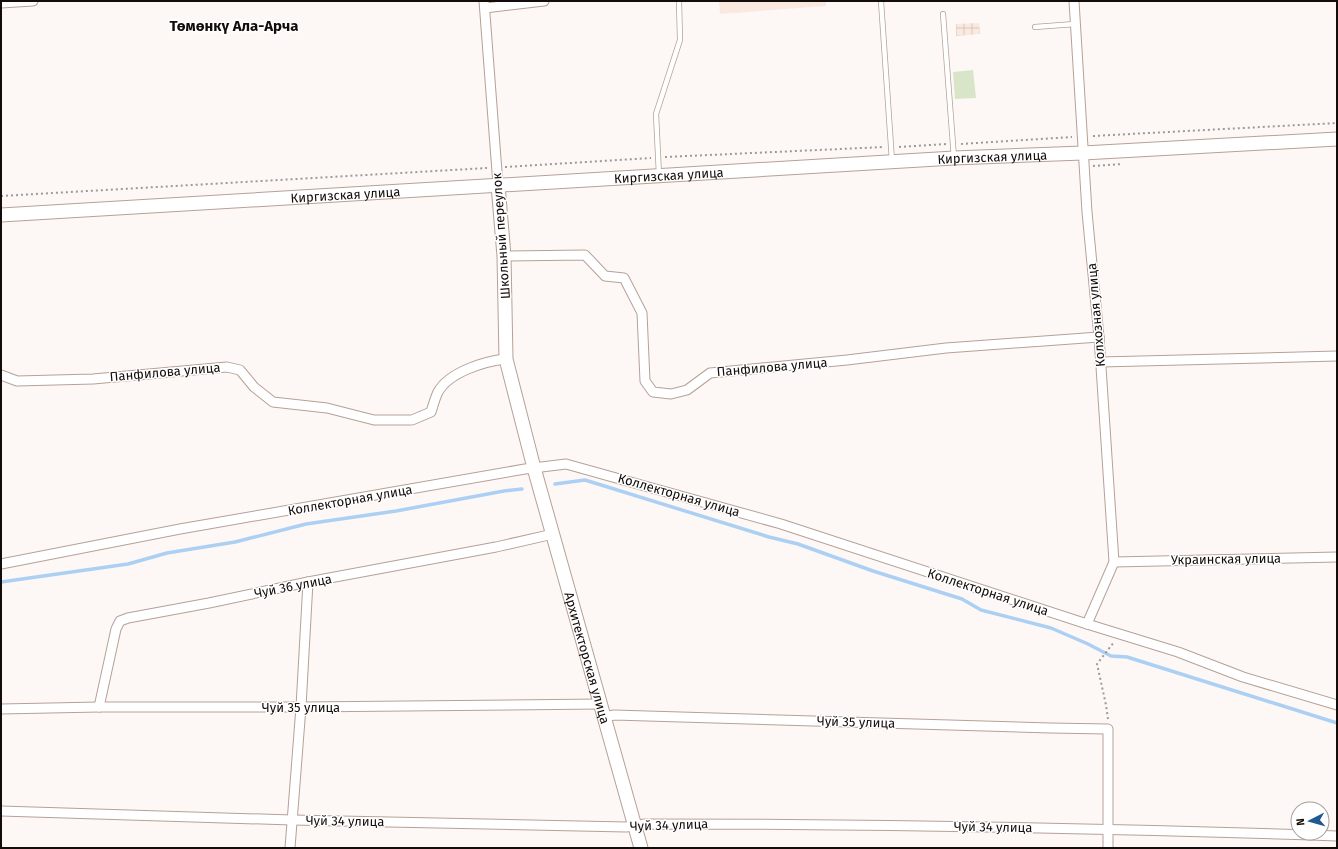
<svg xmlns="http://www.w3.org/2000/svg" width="1338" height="849" viewBox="0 0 1338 849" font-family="'Fira Sans',sans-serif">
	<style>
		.built { fill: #fbe9e0 }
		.industrial { fill: url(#industrial-grid) }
		.park { fill: #d9e5c9 }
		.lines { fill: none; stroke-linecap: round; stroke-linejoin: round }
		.stream { stroke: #acd0f3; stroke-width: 3.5 }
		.lane-casing { stroke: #b6a196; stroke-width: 6 }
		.street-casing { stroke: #b6a196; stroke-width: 11 }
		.secondary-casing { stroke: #b6a196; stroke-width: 15 }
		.path { stroke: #9e9896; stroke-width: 2; stroke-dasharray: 2 3; stroke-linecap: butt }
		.lane { stroke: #fff; stroke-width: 4.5 }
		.street { stroke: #fff; stroke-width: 9 }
		.secondary { stroke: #fff; stroke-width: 13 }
		.labels { text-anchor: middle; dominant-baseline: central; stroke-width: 3; stroke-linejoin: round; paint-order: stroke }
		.street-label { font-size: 13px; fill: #130c09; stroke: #fff }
		.quarter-label { font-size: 15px; font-weight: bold; fill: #130c09; stroke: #fff }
	</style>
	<defs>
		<pattern id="industrial-grid" width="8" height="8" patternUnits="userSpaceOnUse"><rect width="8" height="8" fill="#fbe9e0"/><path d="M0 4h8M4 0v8" fill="none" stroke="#d6c7bf"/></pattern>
	</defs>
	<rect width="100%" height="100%" fill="#fdf8f6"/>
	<path class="built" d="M719,1h107v5l-106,8z"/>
	<path class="industrial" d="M979,23l1,11 -24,2v-12z"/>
	<path class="park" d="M973,70l3,28 -21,1 -2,-27z"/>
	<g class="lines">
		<g class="stream">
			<path d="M555,484l30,-4 184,57 29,7 75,27 89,28 19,11 70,18 37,16 23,12 16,1 210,66"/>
			<path d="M1,582l127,-18 39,-11 68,-11 71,-18 90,-13 108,-20 18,-2"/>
		</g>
		<defs>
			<g id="lane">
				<path d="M881,1l11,160"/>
				<path d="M943,14l11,144"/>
				<path d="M1035,27l40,-3"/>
				<path d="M659,175l-3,-61 24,-74 -1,-39"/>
			</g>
			<g id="street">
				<path d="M484,1l14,184"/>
				<path d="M1074,1l13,211 12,125 15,225 -27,62"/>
				<path d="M1,3l32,-2"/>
				<path d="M485,8l59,-7"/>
				<path d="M504,256l81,-1 20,21 19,2 18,35 3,68 8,11 18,2 16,-4 23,-17 137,-13 99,-12 153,-11"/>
				<path d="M1100,362l237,-6"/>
				<path d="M1,375l16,6 76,-2 134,-12 13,3 14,17 19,15 54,6 47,12h38l19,-8c2,-6 4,-14 7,-20 11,-20 47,-31 68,-33"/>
				<path d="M1114,562l223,-5"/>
				<path d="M1,564l179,-35 345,-60 41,-5 215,60 306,100 91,28 65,25 94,28"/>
				<path d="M99,707l17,-78 4,-8 8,-3 81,-15 99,-21 188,-35 57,-13"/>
				<path d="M1,709l98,-2h202l300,-3"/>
				<path d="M604,717l10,-2 436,13 58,1v119"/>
				<path d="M1,811l291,9 334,7 19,-3c231,0 461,4 692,12"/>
				<path d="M290,848l11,-141 7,-125"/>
			</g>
			<g id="secondary">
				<path id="s1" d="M498,185l6,71 2,103 28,109 107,380"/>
				<path id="s2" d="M1,215l953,-57 129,-5 254,-14"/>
			</g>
		</defs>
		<use href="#lane" class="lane-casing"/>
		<use href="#street" class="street-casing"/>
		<use href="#secondary" class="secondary-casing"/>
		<g class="path">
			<path d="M1093,136l244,-13"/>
			<path d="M961,144l111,-7"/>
			<path d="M899,147l47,-3"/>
			<path d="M665,157l219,-10"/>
			<path d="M1093,166l30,-2"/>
			<path d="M505,167l146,-9"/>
			<path d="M1,196l486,-28"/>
			<path d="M1108,719l-2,-14 -9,-41 17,-22"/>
		</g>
		<use href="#lane" class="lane"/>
		<use href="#street" class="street"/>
		<use href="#secondary" class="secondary"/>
	</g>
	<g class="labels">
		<g class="street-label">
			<text stroke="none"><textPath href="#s2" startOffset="993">Киргизская улица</textPath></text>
			<text stroke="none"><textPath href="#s2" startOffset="669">Киргизская улица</textPath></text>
			<text stroke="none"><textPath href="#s2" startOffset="345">Киргизская улица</textPath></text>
			<text transform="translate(501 236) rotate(-94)">Школьный переулок</text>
			<text transform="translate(1096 315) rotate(-95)">Колхозная улица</text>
			<text transform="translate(772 367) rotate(-5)">Панфилова улица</text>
			<text transform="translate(165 372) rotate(-5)">Панфилова улица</text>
			<text transform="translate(679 495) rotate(16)">Коллекторная улица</text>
			<text transform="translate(350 500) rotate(-10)">Коллекторная улица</text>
			<text transform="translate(1226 559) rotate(-1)">Украинская улица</text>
			<text transform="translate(293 586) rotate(-11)">Чуй 36 улица</text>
			<text transform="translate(988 592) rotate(18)">Коллекторная улица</text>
			<text stroke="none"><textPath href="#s1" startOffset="484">Архитекторская улица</textPath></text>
			<text x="301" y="707">Чуй 35 улица</text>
			<text transform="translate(856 722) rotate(2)">Чуй 35 улица</text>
			<text transform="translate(345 821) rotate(1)">Чуй 34 улица</text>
			<text transform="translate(669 825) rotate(-2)">Чуй 34 улица</text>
			<text transform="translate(993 827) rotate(1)">Чуй 34 улица</text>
		</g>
		<g class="quarter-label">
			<text x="234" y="26">Төмөнкү Ала-Арча</text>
		</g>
	</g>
	<rect width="1338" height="849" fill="none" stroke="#130c09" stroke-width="4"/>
	<g transform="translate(1310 821) rotate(264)"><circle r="19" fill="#ffffff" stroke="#a19e9d"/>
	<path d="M0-3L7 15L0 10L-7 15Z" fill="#205890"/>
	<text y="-6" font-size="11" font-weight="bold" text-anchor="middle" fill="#130c09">N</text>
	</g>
</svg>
